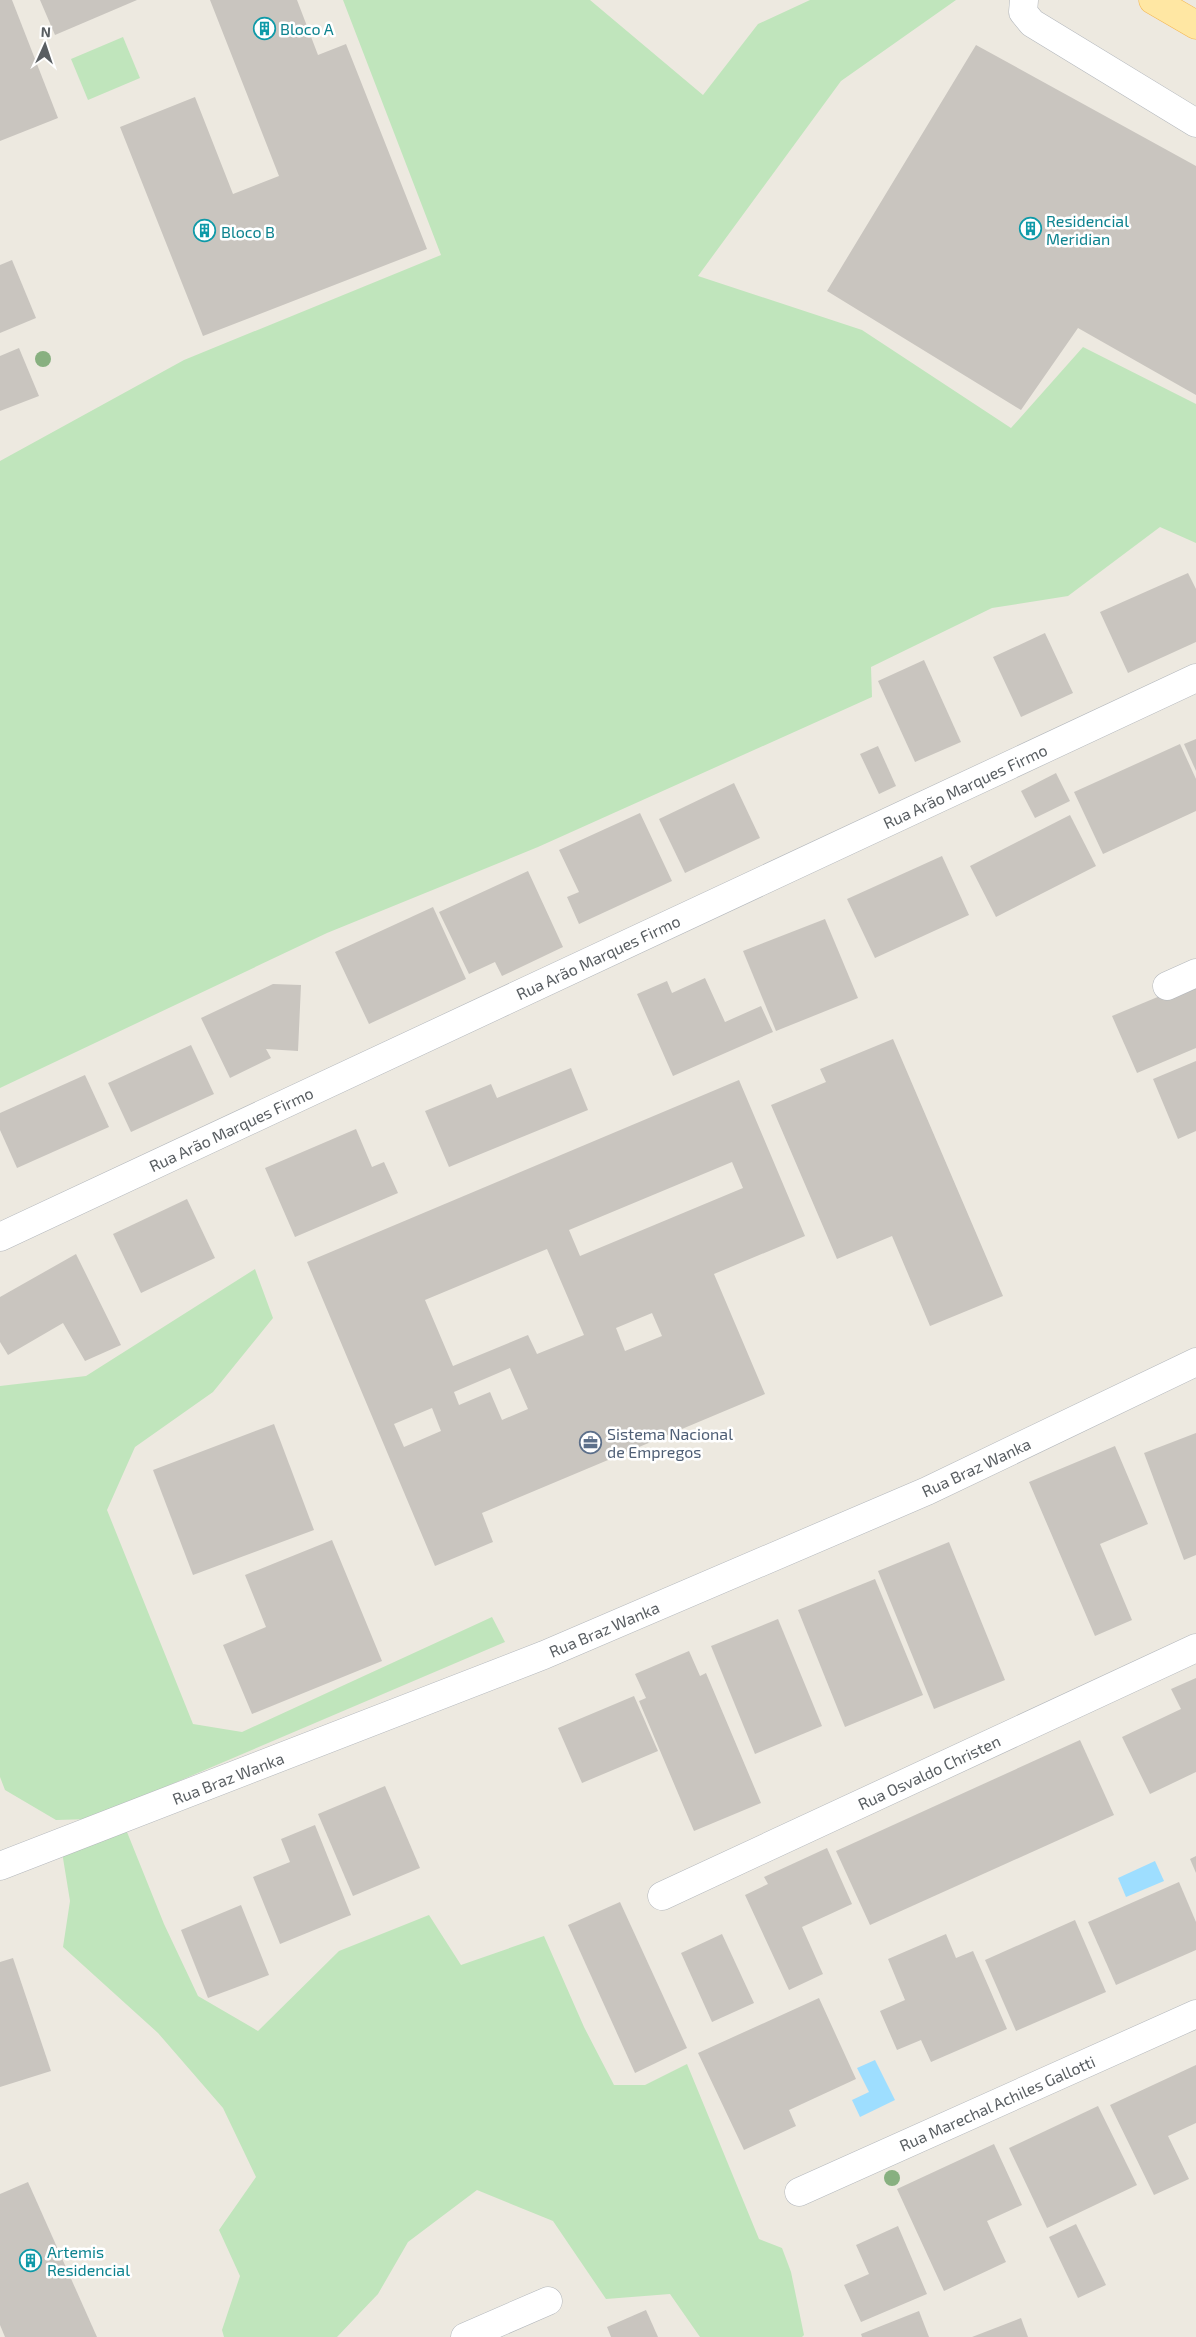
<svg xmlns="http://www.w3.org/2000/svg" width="1196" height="2337" viewBox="0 0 1196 2337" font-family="'Exo 2',sans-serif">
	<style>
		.green { fill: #c0e5bc }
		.water { fill: #9edeff }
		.building { fill: #c9c5bf; fill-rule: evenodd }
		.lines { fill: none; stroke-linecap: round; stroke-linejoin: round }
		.minor-casing { stroke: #b3b7bc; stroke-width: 29 }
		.major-casing { stroke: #f4b652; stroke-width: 29 }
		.minor { stroke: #fff; stroke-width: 28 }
		.major { stroke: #ffe7a3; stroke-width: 28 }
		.tree { fill: #88b080 }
		.labels { text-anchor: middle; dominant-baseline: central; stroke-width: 5; stroke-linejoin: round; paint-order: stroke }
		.culture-label { font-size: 16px; fill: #0d838f; stroke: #fff; text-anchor: start }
		.street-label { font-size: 16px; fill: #595e62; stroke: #fff }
		.service-label { font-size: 16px; fill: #4e5e75; stroke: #fff; text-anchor: start }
	</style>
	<rect width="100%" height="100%" fill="#ede9e0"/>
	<g class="green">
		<path d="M343,0h247l113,95 55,-71 52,-24h146l-115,81 -143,195 164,54 149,98 72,-81 113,57v139l-36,-16 -92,69 -76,12 -121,59 1,30 -334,150 -211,86 -327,155v-627l184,-101 257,-105z"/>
		<path d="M123,37l17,41 -52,22 -17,-41z"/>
		<path d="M255,1269l18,49 -60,74 -78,55 -28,63 86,214 49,8 250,-115 13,25 -415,177 -34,1 -51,-30 -5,-13v-391l86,-10z"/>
		<path d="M115,1832h12l37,92 34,72 60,35 81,-80 90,-36 32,50 83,-29 40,91 30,58h31l42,-21 72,175 23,9 9,24 13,63 -2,2h-102l-30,-43 -64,5 -53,-78 -76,-31 -69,52 -30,52 -41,43h-113l-2,-7 18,-54 -21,-46 37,-53 -33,-69 -65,-75 -95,-86 7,-46 -8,-49z"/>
	</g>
	<g class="water">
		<path d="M1155,1861l9,20 -38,16 -8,-19z"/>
		<path d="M875,2060l20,40 -35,17 -8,-17 17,-8 -12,-24z"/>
	</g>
	<g class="building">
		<path d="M0,0h12l46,118 -58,23z"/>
		<path d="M40,0h97l-82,35z"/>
		<path d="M210,0h87l21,55 28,-11 81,205 -224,87 -83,-209 75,-30 38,97 46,-18z"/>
		<path d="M976,45l220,121v229l-118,-67 -57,82 -194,-119z"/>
		<path d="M12,260l24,58 -36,15v-68z"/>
		<path d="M19,348l20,48 -39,15v-55z"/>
		<path d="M1188,573l8,16v53l-68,31 -28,-61z"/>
		<path d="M1045,633l28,60 -52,24 -28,-60z"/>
		<path d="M924,660l37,82 -46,20 -37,-81z"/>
		<path d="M1196,739v32l-12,-27z"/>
		<path d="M1180,744l16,35v32l-93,43 -29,-62z"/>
		<path d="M878,746l18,40 -17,8 -19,-40z"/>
		<path d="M1056,773l14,28 -35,17 -14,-27z"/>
		<path d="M734,783l26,55 -75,35 -26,-54z"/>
		<path d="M640,813l32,68 -93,43 -12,-27 12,-5 -20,-42z"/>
		<path d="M1070,815l26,51 -100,51 -26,-51z"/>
		<path d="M942,856l27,59 -94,43 -28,-59z"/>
		<path d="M528,871l35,76 -61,29 -7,-14 -26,12 -30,-62z"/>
		<path d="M433,907l33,72 -97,45 -34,-72z"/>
		<path d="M825,919l33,79 -82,33 -33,-80z"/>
		<path d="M705,978l20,44 36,-16 12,26 -100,44 -36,-82 30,-13 5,12z"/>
		<path d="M1196,981v67l-59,25 -25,-57z"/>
		<path d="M273,984l28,1 -3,66 -32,-2 5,9 -41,20 -29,-60z"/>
		<path d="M893,1039l110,257 -73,30 -38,-90 -55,23 -66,-154 55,-23 -6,-13z"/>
		<path d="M191,1045l23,49 -83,38 -23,-49z"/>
		<path d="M1196,1061v70l-18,8 -25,-60z"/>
		<path d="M571,1068l17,42 -139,57 -24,-56 66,-27 6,14z"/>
		<path d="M85,1075l24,52 -92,41 -17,-38v-17z"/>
		<path d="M739,1080l66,156 -91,38 51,120 -283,119 11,29 -58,24 -128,-304zM732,1162l11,26 -163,68 -11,-26zM547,1249l37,86 -47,19 -9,-19 -75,31 -28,-66zM652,1313l10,23 -37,15 -9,-23zM510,1368l18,41 -26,11 -12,-28 -31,13 -5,-13zM432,1408l9,23 -37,16 -10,-23z"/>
		<path d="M356,1129l16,38 12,-5 14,31 -103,44 -30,-69z"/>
		<path d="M187,1199l28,59 -74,35 -28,-59z"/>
		<path d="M76,1254l45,91 -36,16 -22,-38 -55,32 -8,-13v-45z"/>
		<path d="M274,1424l40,106 -121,45 -40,-105z"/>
		<path d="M1196,1433v122l-12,5 -40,-107z"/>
		<path d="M1115,1446l33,78 -48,20 32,76 -37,16 -66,-154z"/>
		<path d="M332,1540l50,121 -130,53 -29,-69 43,-18 -21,-52z"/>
		<path d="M949,1542l56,138 -71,29 -56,-138z"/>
		<path d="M875,1579l48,116 -78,32 -47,-117z"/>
		<path d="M778,1619l44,107 -67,28 -44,-108z"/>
		<path d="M689,1651l11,25 6,-3 55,130 -67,28 -55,-130 7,-3 -11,-24z"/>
		<path d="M1196,1678v94l-46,22 -28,-57 59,-28 -10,-20z"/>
		<path d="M634,1696l24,55 -76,32 -24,-55z"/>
		<path d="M1080,1740l34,75 -244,110 -34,-74z"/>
		<path d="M385,1786l35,82 -67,28 -35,-82z"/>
		<path d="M315,1825l36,90 -71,29 -27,-67 37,-15 -9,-23z"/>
		<path d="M827,1848l25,56 -50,23 21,47 -34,16 -44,-95 23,-11 -4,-7z"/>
		<path d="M1196,1856v17l-6,-14z"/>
		<path d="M1179,1882l17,40v28l-80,35 -28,-63z"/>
		<path d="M620,1902l67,146 -52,25 -67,-148z"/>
		<path d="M241,1905l28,70 -61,23 -27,-68z"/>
		<path d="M1075,1920l31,72 -90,39 -31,-71z"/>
		<path d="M722,1934l32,69 -42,19 -31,-69z"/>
		<path d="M946,1934l10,24 17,-7 34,78 -76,33 -10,-22 -24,10 -17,-39 25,-11 -17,-41z"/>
		<path d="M13,1958l38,113 -51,16v-125z"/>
		<path d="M819,1998l37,81 -67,31 7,16 -52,24 -46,-97z"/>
		<path d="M1196,2065v58l-28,13 21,43 -35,16 -44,-90z"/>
		<path d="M1098,2106l39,79 -90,43 -38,-80z"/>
		<path d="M994,2144l28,61 -35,16 19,41 -62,29 -47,-102z"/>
		<path d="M28,2182l69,155h-92l-5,-12v-131z"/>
		<path d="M1076,2224l30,61 -28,13 -29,-61z"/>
		<path d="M898,2226l29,68 -66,28 -17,-37 25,-11 -13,-29z"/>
		<path d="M646,2310l12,27h-47l-4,-10z"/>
		<path d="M919,2311l10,26h-67l-1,-3z"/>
		<path d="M1021,2318l7,19h-56z"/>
	</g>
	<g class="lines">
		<defs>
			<g id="minor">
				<path d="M1024,0l-1,12 9,11 164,100"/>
				<path d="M1167,986l29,-13"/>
				<path d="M0,1237l1196,-559"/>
				<path d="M0,1866l544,-211 383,-164 269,-129"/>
				<path d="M662,1896l534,-248"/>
				<path d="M799,2192l397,-178"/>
				<path d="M465,2337l83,-36"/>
			</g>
			<path id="major" d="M1153,0l43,25"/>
		</defs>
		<use href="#minor" class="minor-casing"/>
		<use href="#major" class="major-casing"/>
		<use href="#minor" class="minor"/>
		<use href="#major" class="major"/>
	</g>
	<g class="tree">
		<circle cx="43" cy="359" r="8"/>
		<circle cx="892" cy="2178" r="8"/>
	</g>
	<defs>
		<symbol id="building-ring" viewBox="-11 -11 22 22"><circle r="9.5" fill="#fff" stroke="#0f9aa8" stroke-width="1.5"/><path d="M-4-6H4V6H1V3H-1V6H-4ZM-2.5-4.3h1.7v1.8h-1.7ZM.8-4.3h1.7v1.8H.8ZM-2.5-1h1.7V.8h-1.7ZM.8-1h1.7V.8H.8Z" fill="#0f9aa8"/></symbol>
		<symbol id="office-ring" viewBox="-11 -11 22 22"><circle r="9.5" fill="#fff" stroke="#5c6f8a" stroke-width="1.5"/><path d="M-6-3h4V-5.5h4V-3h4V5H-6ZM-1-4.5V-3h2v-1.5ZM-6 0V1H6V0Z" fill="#5c6f8a"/></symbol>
	</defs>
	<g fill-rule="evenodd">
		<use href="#building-ring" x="252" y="16" width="25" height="25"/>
		<use href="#building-ring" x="1018" y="216" width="25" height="25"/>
		<use href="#building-ring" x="192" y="218" width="25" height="25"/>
		<use href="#office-ring" x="578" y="1430" width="25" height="25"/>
		<use href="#building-ring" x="18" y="2248" width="25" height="25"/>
	</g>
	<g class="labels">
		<g class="culture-label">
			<text x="280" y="28">Bloco A</text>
			<text x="1046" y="220">Residencial<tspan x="1046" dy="18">Meridian</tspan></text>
			<text x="221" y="231">Bloco B</text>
			<text x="47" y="2251">Artemis<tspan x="47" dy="18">Residencial</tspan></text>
		</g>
		<g class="street-label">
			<text transform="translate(965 786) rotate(-25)">Rua Arão Marques Firmo</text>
			<text transform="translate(598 957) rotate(-25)">Rua Arão Marques Firmo</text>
			<text transform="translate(231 1129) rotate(-25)">Rua Arão Marques Firmo</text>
			<text transform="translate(976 1467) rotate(-25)">Rua Braz Wanka</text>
			<text transform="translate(604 1629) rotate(-23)">Rua Braz Wanka</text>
			<text transform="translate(929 1772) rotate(-25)">Rua Osvaldo Christen</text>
			<text transform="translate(228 1778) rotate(-21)">Rua Braz Wanka</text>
			<text transform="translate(997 2103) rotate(-24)">Rua Marechal Achiles Gallotti</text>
		</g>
		<g class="service-label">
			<text x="607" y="1433">Sistema Nacional<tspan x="607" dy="18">de Empregos</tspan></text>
		</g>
	</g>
	<g transform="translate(45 45) rotate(3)" stroke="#ffffff" stroke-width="4" paint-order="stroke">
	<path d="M0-4L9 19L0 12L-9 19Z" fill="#595e62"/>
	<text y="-8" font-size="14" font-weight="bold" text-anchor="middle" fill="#595e62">N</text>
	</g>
</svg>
